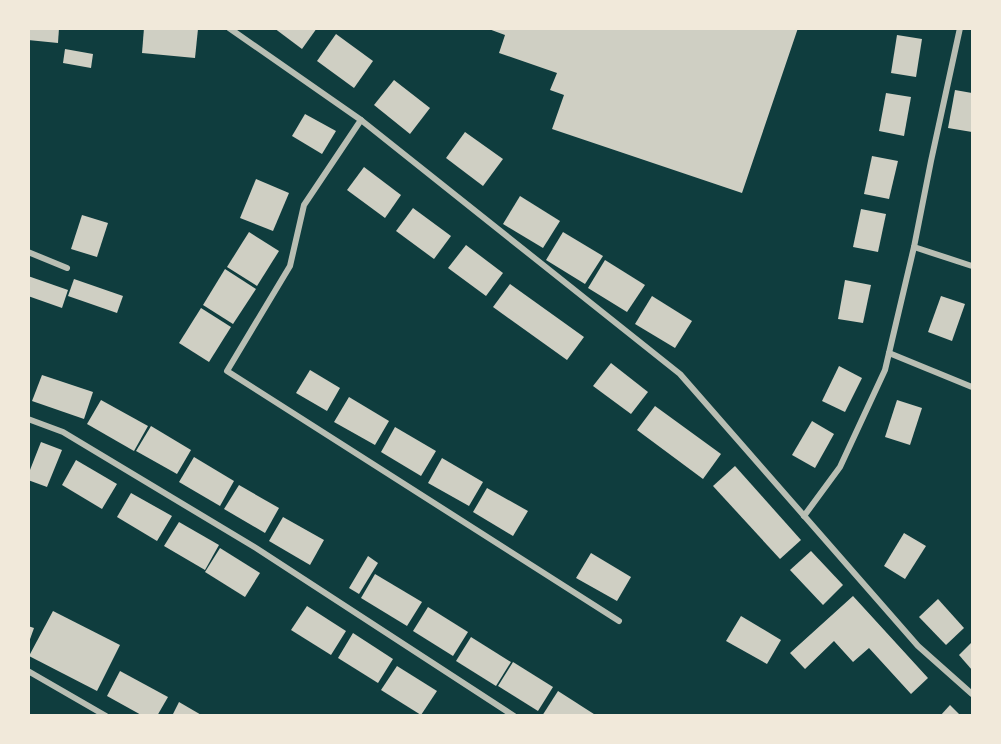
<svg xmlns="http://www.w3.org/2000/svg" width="1001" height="744" viewBox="0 0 1001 744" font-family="Signika,sans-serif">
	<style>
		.building { fill: #cfcfc3 }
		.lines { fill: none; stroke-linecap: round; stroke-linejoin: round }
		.minor { stroke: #b8beb3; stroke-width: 6 }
	</style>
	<rect width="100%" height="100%" fill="#0f3d3e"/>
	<g class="building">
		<path d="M28,28h31l-1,15 -30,-3z"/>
		<path d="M144,28l54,1 -3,29 -53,-5z"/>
		<path d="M274,28h43l-15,21z"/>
		<path d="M486,28h312l-56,165 -190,-64 12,-34 -14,-5 7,-17 -58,-20 6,-18z"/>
		<path d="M336,34l37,27 -19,27 -37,-27z"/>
		<path d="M897,35l25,4 -6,38 -25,-4z"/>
		<path d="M65,49l28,5 -2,14 -28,-5z"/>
		<path d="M394,80l36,28 -20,26 -36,-29z"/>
		<path d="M955,90l17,3v39l-24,-4z"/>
		<path d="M886,93l25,4 -7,39 -25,-5z"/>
		<path d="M305,114l31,17 -14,23 -30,-18z"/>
		<path d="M465,132l38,27 -20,27 -37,-28z"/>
		<path d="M872,156l26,5 -9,38 -25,-5z"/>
		<path d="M364,167l37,28 -16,23 -38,-28z"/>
		<path d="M256,179l33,14 -16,38 -33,-13z"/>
		<path d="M520,196l40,25 -17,27 -40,-24z"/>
		<path d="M413,208l38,28 -17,23 -38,-28z"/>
		<path d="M861,209l25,5 -8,38 -25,-5z"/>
		<path d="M82,215l26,8 -11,34 -26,-8z"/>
		<path d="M249,232l30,19 -22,35 -30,-19z"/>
		<path d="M563,232l40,24 -18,28 -39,-24z"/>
		<path d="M466,245l37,28 -17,23 -38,-28z"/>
		<path d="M605,260l40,25 -18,27 -39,-24z"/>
		<path d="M225,269l31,20 -23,35 -30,-19z"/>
		<path d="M28,276l40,14 -6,18 -34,-12z"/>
		<path d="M74,279l49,17 -6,17 -49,-17z"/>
		<path d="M845,280l26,5 -8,38 -25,-4z"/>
		<path d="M510,284l74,53 -17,23 -74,-53z"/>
		<path d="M652,296l40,25 -17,27 -40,-24z"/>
		<path d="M941,296l24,8 -13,37 -24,-9z"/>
		<path d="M201,308l30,19 -22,35 -30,-19z"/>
		<path d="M611,363l37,29 -17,22 -38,-28z"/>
		<path d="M839,366l23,12 -17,34 -23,-11z"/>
		<path d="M310,370l30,18 -13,23 -31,-18z"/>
		<path d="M42,375l51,17 -9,27 -52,-18z"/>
		<path d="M349,397l40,24 -14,24 -41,-23z"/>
		<path d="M101,400l47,26 -14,25 -47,-27z"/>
		<path d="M897,400l25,8 -12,37 -25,-8z"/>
		<path d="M655,406l66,48 -18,25 -66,-49z"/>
		<path d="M812,421l22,13 -19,34 -23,-13z"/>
		<path d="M151,426l40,24 -14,24 -41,-23z"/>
		<path d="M395,427l41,24 -15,25 -40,-24z"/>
		<path d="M41,442l21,8 -15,37 -19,-7v-5z"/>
		<path d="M194,457l40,24 -14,25 -41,-24z"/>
		<path d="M442,458l41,24 -14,24 -41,-23z"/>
		<path d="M76,460l41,24 -15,25 -40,-24z"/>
		<path d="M735,466l66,74 -21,19 -67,-73z"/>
		<path d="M239,485l40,23 -14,25 -41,-24z"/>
		<path d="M487,488l41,23 -15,25 -40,-24z"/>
		<path d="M131,493l41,23 -15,25 -40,-24z"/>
		<path d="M283,517l41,23 -14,25 -41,-24z"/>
		<path d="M179,522l40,23 -14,25 -41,-24z"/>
		<path d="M904,533l22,13 -21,33 -21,-13z"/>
		<path d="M220,548l40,25 -15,24 -40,-25z"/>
		<path d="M811,551l32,34 -20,20 -33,-35z"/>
		<path d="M591,553l40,24 -14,24 -41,-23z"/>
		<path d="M368,556l10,7 -19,31 -10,-6z"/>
		<path d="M375,574l47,28 -15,24 -46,-28z"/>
		<path d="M853,596l75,82 -17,16 -42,-46 -16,14 -19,-21 -29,28 -15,-16z"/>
		<path d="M938,599l26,29 -18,17 -27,-28z"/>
		<path d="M307,606l39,25 -15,24 -40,-25z"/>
		<path d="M428,607l40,25 -15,24 -40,-25z"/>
		<path d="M53,611l67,34 -23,46 -68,-35z"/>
		<path d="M741,616l40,24 -14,24 -41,-23z"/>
		<path d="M28,626l6,2 -5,14h-1z"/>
		<path d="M353,633l40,26 -15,24 -40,-25z"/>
		<path d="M471,637l40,25 -15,24 -40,-25z"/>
		<path d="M972,642v28l-13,-15z"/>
		<path d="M513,662l40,25 -15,24 -40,-25z"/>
		<path d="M397,666l40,25 -16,24 -40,-25z"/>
		<path d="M120,671l48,26 -11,19h-14l-36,-20z"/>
		<path d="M558,691l39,25h-55z"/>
		<path d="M179,702l24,14h-31z"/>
		<path d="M950,705l11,11h-21z"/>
	</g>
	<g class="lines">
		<g class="minor">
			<path d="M229,28l132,92 319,254 238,272 54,48"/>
			<path d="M361,120l-57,85 -14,61 -63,105 392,250"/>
			<path d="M914,247l58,19"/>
			<path d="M28,252l39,16"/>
			<path d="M889,353l83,34"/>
			<path d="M28,419l35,13 193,116 258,168"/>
			<path d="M804,516l36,-49 45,-97 29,-123 17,-86 29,-133"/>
			<path d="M28,671l78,45"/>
		</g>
	</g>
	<rect width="1001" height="744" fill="none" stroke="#f1e9da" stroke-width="60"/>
</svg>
